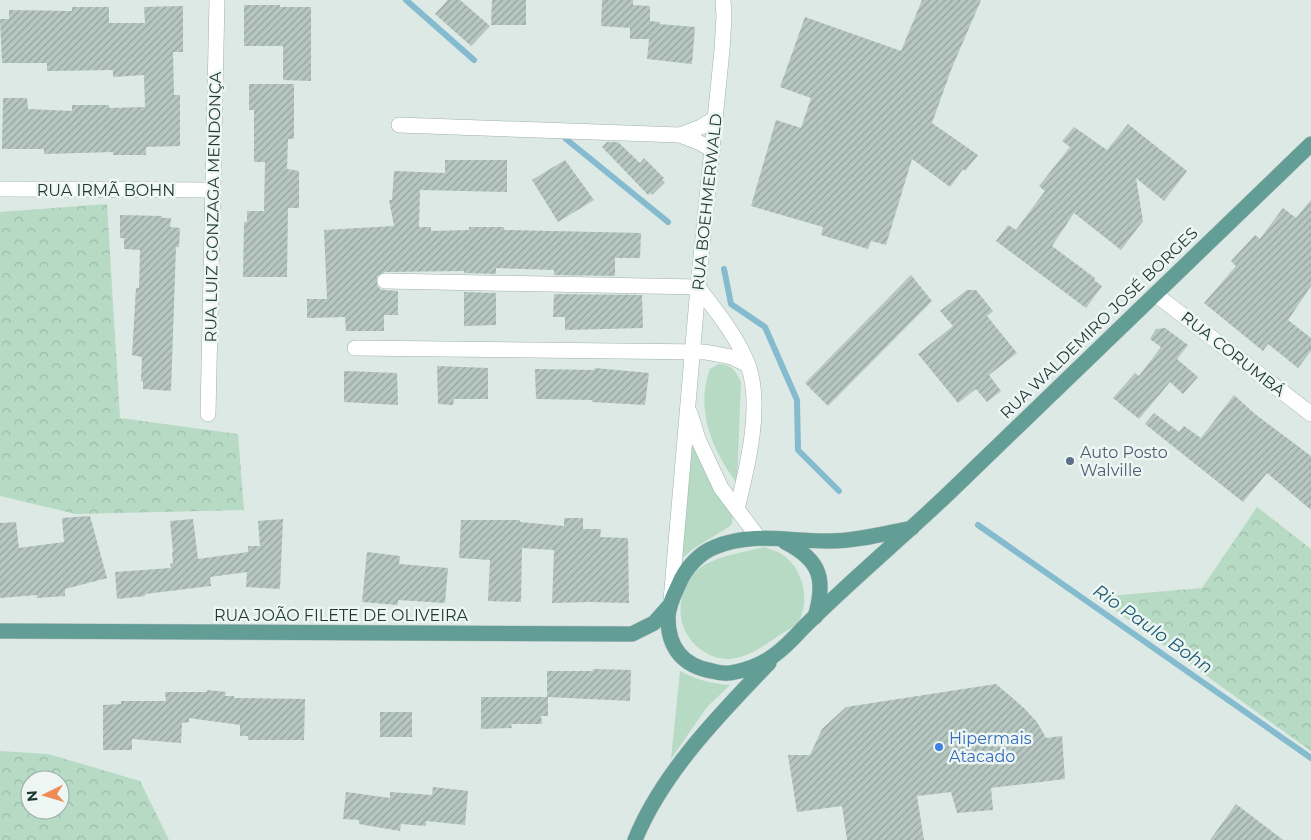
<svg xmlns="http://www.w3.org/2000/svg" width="1311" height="840" viewBox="0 0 1311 840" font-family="Montserrat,sans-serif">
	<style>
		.grass { fill: #b6dac4 }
		.forest { fill: url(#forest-crowns); fill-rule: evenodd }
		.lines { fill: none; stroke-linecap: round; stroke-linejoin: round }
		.stream { stroke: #85bbce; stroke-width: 6 }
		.building { fill: url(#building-hatch) }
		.street-casing { stroke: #a0b0ac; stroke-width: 16 }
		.secondary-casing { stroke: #9db4ae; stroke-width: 16 }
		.primary-casing { stroke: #bcc3c2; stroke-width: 16 }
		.street { stroke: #fff; stroke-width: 15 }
		.secondary { stroke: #fff; stroke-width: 15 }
		.primary { stroke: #629e95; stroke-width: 15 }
		.service-dot { fill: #5c6f8a; stroke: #edf6f3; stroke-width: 2 }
		.shop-dot { fill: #3f7fe0; stroke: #edf6f3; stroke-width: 2 }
		.labels { text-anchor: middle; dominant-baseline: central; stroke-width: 5; stroke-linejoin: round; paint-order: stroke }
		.street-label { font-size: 16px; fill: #1f3834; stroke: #edf6f3 }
		.service-label { font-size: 16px; fill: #4e5e75; stroke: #edf6f3; text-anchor: start }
		.shop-label { font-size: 16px; fill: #366cbe; stroke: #edf6f3; text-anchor: start }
		.water-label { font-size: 18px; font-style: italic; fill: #1b5b72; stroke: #edf6f3 }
	</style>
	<defs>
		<pattern id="forest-crowns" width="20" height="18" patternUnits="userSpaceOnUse" patternTransform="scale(1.25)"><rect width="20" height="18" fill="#b6dac4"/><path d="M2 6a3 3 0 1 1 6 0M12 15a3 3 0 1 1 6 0" fill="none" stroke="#9cbca9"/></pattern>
		<pattern id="building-hatch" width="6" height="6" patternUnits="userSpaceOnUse" patternTransform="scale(1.25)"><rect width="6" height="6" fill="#b6c6c1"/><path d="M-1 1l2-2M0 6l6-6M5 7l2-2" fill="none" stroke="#93a29e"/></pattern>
	</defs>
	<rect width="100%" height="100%" fill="#dde9e5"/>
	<g class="grass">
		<path d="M719,364c13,1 16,6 22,18l-4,101c-25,-32 -42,-74 -27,-114z"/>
		<path d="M693,446l20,40 20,26 -1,12 -5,4 -34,21 -13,11 10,-110z"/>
		<path d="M764,547c4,2 10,3 14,5 24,12 33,46 21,69 -3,5 -13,10 -18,13 -22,15 -46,34 -73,20 -27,-14 -35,-45 -20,-71 4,-8 9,-14 18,-19 17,-9 39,-12 58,-17z"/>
		<path d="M680,671c15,8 32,13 50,14l-23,22 -36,52z"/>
	</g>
	<g class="forest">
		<path d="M107,204l13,214 118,16 6,76 -168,4 -76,-18v-284z"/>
		<path d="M1257,507l54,42v202l-214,-154 105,-9z"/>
		<path d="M0,751l48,3 92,27 29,59h-169zM30,780h30v30h-30z"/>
	</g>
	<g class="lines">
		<g class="stream">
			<path d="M406,0l68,60"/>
			<path d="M566,139l102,83"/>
			<path d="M724,269l7,35 34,23 32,73 1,50 41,41"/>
			<path d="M978,525l333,233"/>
		</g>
	</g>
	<g class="building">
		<path d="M448,0h12l30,26 -19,20 -36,-32z"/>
		<path d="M492,0h34v25h-35z"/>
		<path d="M602,0h31v5l17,1v15l10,1 -1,2 36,3 -3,37 -45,-5 2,-20h-19v-11l-29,-2z"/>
		<path d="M922,0h59l-30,70 -19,53 46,32 -13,16 -2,-2 -13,18 -38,-28 -26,86 -15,-4 -3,8 -47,-14 2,-8 -72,-21 25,-86 25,8 10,-30 -31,-11 25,-70 96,34z"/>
		<path d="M244,5h36v2h31v74l-28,-1v-34h-39z"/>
		<path d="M183,6v46h-10l1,43h6v51l-34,1v8h-33v-3l-69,2v-5h-42l1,-51h24l1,11 44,2v-6h37v3l36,-1 -1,-32 -31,2v-7l-66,1v-8h-45l-2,-44h9v-9l63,1v-4h37v16h36l-1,-16z"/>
		<path d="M249,84h45v55h-6l-1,30 12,2v37h-11l-1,69h-44l1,-55h3v-11h17l1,-49h-11v-52h-5z"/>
		<path d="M1128,124l59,47 -23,30 -28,-23 7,43 -22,29 -47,-37 -22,33 43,32 -1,2 8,6 -16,22 -90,-67 12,-16 8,5 29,-39 -6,-5 31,-39 -8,-6 12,-14 33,23z"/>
		<path d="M607,142h11l22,21 4,-5 20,20 -2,2 3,2 -13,13 -2,-2 -2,2 -46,-48z"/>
		<path d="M445,160h62v32l-87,-2 -1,37h12v4l38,-1v-3h35v3l137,3 -1,25h-25v18l-61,-1v-5l-58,-2v6l-32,-1v-2l-79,1 -8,4v9l3,4 4,1 14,1v24h-14v16h-38l-1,-14 -38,1v-19h20l-3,-69 70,-4 -5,-26h3l2,-29 51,2z"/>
		<path d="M565,160l29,40 -36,22 -26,-42z"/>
		<path d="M1311,200v86l-23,34 23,18v13l-13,17 -30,-24 -5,7 -59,-48 32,-37 -5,-5 24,-26 5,4 23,-31 13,10z"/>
		<path d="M120,215l42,1v2h9l-1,9 10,1 -1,19h-3l-5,144 -28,-2v-8h-2l1,-24 -10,-2 4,-67h3l1,-38 -16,-1v-11h-4z"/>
		<path d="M911,275l21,26 -104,105 -23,-23z"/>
		<path d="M967,290h9l17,21 -6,5 30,37 -28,22 12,16 -14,11 -11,-13 -18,14 -40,-49 35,-28 -13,-15z"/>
		<path d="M464,292l32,1v32l-32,1z"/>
		<path d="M554,294l88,1 1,33 -78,2v-13h-12z"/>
		<path d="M1165,328l23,17 -11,14 21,18 -15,17 -13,-12 -31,37 -26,-21 22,-25 4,3 22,-29 -11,-8 6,-10z"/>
		<path d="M437,366l51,2v31h-34l-1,6 -15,-1z"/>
		<path d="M595,368l54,5 -4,32 -53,-3v-2l-56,-1 -1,-30 59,1z"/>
		<path d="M344,371l53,2 1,32 -54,-3z"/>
		<path d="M1234,395l21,19 56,42v54l-44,-37 -24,29 -98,-78 9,-11 25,19 5,-6 17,12z"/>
		<path d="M90,516l17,62 -42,11v7l-28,2v-3l-37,3v-75l16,-1 3,26 45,-6 -2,-24z"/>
		<path d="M564,518h19v11h18l-1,8 28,1 1,65 -40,-1 -37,1 2,-53 -32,-2 -1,54 -33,-1 2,-41 -31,-2 2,-38h59v2l44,4z"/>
		<path d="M193,519l5,40 50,-7v-6h12l-2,-25 25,-2 -3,70 -34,-2 1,-15 -37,5 1,9 -66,8v2l-28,3 -2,-27 56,-4 -1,-4 3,-1 -1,-11h1l-3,-31z"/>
		<path d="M367,552l33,4 -1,8 49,4 -3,35 -47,-3v5l-36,-3z"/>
		<path d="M593,669l38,1 -1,31 -82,-4v19h-7l1,8h-31l1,4 -31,1v-32h66v-26h46z"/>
		<path d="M996,684l28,24 13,14 9,16 16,-2 3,43 -74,9 2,22 -36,3 -6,-21 -34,4 7,44h-77l-5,-34 -45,6 -9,-57h22l12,-26 24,-22z"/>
		<path d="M207,690l19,2 -1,4h9v2l71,1 -1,41h-56v-4h-8v-11l-51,-7v4l-7,1 -1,20 -49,-4v11h-29v-45l18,-1v-3h45l-1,-9h42z"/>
		<rect x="380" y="712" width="32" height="25"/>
		<path d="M433,787l35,4 -3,34 -39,-4v5l-25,-2 -1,7 -41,-7v-4l-16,-1 3,-27 44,6v-6l42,3z"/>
		<path d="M1236,804l47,36h-73z"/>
	</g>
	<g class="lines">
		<defs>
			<g id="street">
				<path d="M399,125l281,10 18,7 15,8"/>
				<path d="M680,135l21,-8 15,-9"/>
				<path d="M0,189l213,1"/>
				<path d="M385,281l313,6c18,24 39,49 50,78 15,41 -1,103 -11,144"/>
				<path d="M355,348l350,4 27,5 16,8"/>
				<path d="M208,414l9,-414"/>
			</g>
			<g id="secondary">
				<path d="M1155,294l156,120"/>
				<path d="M690,413l8,26 23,49 37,49"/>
				<path d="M671,601l27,-314 24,-237 2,-34 -1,-16"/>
			</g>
			<g id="primary">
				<path d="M912,528c-26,5 -54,13 -81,13 -40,1 -78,-10 -116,6 -16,6 -30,22 -36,37 -5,11 -11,22 -11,34 0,30 15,48 44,53 7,2 16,3 23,1 31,-6 48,-22 68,-44 47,-47 99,-90 147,-136 120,-116 241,-232 361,-348"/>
				<path d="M785,542c36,18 41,38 30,75"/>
				<path d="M0,631l632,3 22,-11 16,-18"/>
				<path d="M635,840c27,-67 85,-126 134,-177"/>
			</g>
		</defs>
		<use href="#street" class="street-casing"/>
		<use href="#secondary" class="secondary-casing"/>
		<use href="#primary" class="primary-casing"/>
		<use href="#street" class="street"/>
		<use href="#secondary" class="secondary"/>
		<use href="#primary" class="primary"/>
	</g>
	<circle class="service-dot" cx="1070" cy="461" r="5"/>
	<circle class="shop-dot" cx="939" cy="747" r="5"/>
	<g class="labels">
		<g class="street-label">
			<text x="106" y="190">RUA IRMÃ BOHN</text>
			<text transform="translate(707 202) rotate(-84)">RUA BOEHMERWALD</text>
			<text transform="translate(213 207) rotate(-89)">RUA LUIZ GONZAGA MENDONÇA</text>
			<text transform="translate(1099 323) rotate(-44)">RUA WALDEMIRO JOSÉ BORGES</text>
			<text transform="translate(1233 354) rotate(38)">RUA CORUMBÁ</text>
			<text x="341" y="615">RUA JOÃO FILETE DE OLIVEIRA</text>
		</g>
		<g class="service-label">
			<text x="1080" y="452">Auto Posto<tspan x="1080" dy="18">Walville</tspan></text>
		</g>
		<g class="shop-label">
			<text x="949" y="738">Hipermais<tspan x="949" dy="18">Atacado</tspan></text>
		</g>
		<g class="water-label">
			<text transform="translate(1153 629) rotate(35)">Rio Paulo Bohn</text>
		</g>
	</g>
	<g transform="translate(45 795) rotate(265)"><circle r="24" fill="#edf6f3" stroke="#9baaa7"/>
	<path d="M0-4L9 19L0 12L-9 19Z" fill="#ef8b55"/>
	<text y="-8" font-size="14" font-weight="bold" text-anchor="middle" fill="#1f3834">N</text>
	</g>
</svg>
